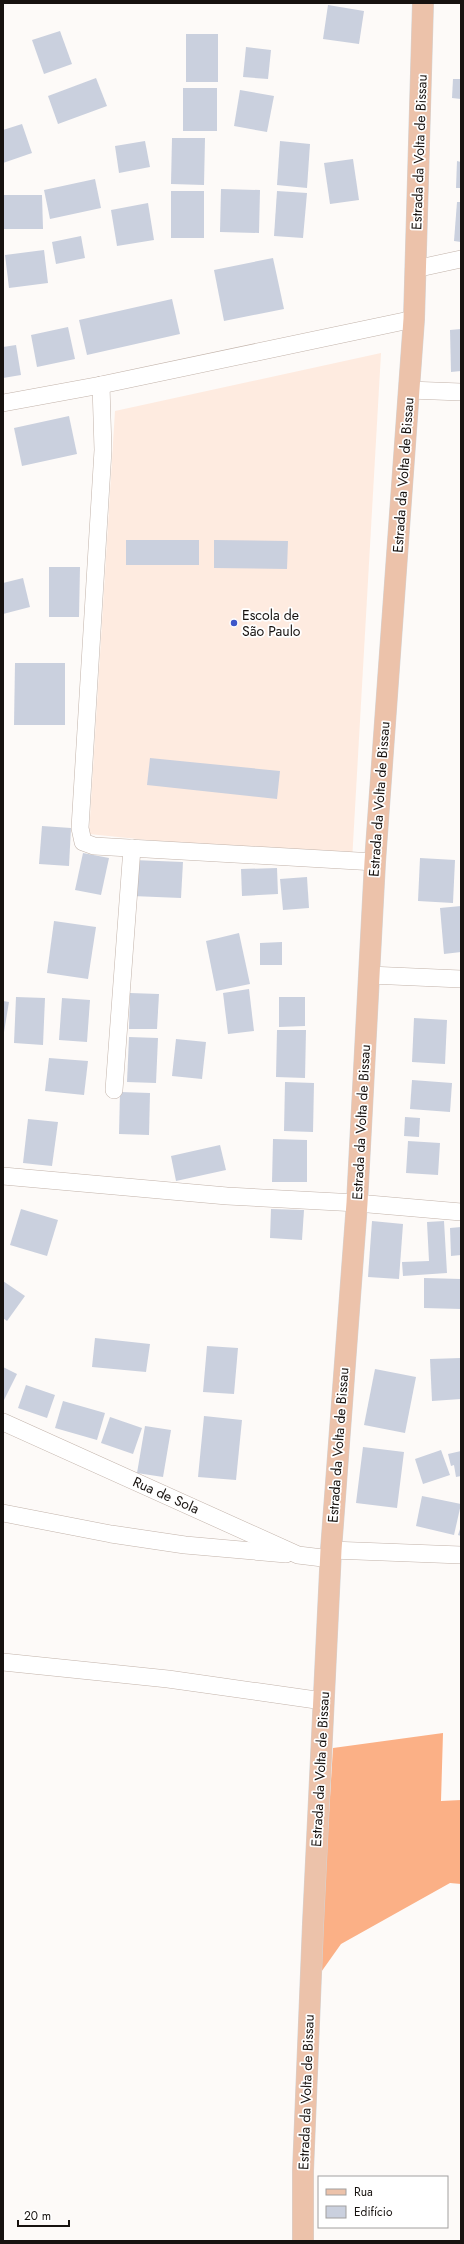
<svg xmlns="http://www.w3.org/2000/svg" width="464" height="2244" viewBox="0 0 464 2244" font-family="Jost,sans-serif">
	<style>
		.built { fill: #feebe0 }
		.forest { fill: #fbb086 }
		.building { fill: #cad0de }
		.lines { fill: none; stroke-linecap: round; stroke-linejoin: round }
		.minor-casing { stroke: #c2b3aa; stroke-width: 18 }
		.major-casing { stroke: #d5d4d4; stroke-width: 22 }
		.minor { stroke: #fff; stroke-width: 17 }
		.major { stroke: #ecc2aa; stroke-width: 21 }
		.poi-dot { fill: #3d56c9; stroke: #fff; stroke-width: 1.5 }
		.labels { text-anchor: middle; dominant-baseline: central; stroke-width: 3.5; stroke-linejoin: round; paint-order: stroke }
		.street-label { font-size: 14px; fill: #17120f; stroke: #fff }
		.poi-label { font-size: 14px; fill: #17120f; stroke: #fff; text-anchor: start }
	</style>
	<rect width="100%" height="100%" fill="#fdfaf8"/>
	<path class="built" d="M381,353l-29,508 -263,-27 26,-423z"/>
	<path class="forest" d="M443,1733l-2,68 20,-1v84l-11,-1 -109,61 -22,31 14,-227z"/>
	<g class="building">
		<path d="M328,5l36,6 -5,33 -36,-5z"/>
		<path d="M60,31l12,33 -28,10 -12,-34z"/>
		<rect x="186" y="34" width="32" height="48"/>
		<path d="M246,47l25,3 -3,29 -25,-2z"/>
		<path d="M96,78l11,28 -49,18 -10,-28z"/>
		<path d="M453,79h8v20l-9,-1z"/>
		<rect x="183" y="88" width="34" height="43"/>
		<path d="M240,90l34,6 -7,36 -33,-6z"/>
		<path d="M22,124l10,29 -29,10v-33z"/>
		<path d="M172,138h33l-1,47 -33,-1z"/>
		<path d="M145,141l5,26 -31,6 -4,-27z"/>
		<path d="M280,141l30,3 -3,44 -30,-3z"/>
		<path d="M353,159l6,41 -29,4 -6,-41z"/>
		<path d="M457,161l4,1v26h-5z"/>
		<path d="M95,179l6,29 -51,11 -6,-29z"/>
		<path d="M221,189l39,1 -1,43 -39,-1z"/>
		<rect x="171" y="191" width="33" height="47"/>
		<path d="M277,191l30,2 -4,45 -29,-2z"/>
		<path d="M3,195h39l1,34h-40z"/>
		<path d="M457,202h4v40l-7,-1z"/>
		<path d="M148,203l6,37 -37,6 -6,-36z"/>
		<path d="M81,236l4,22 -29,6 -4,-22z"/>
		<path d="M44,250l4,33 -39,5 -4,-33z"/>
		<path d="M273,258l11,51 -60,12 -10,-51z"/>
		<path d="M172,299l8,35 -93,21 -8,-35z"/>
		<path d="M68,327l7,32 -38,8 -6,-32z"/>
		<path d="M461,329v42l-10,1 -1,-42z"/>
		<path d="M16,345l5,30 -18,3v-31z"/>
		<path d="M69,416l8,38 -55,12 -8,-38z"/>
		<rect x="126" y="540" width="73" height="25"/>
		<path d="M214,540l74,1 -1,28 -73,-1z"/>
		<path d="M49,567h31l-1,50h-30z"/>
		<path d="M23,578l7,29 -27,7v-31z"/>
		<path d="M15,663h50v62h-51z"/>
		<path d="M150,758l130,13 -3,28 -130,-14z"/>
		<path d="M42,826l29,2 -2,38 -30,-2z"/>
		<path d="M83,853l26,5 -8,37 -26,-5z"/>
		<path d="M420,858l35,2 -2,43 -35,-2z"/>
		<path d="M134,860l49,2 -2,36 -49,-2z"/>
		<path d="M277,868l1,26 -36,2 -1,-27z"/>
		<path d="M307,877l2,31 -26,2 -3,-31z"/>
		<path d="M461,906v46l-17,2 -4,-46z"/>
		<path d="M54,921l42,6 -8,52 -41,-6z"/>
		<path d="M239,933l11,51 -34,7 -10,-50z"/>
		<path d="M282,942v23h-22v-22z"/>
		<path d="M249,989l5,42 -26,3 -5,-41z"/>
		<path d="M130,993l29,1 -2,35h-28z"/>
		<path d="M16,997l29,1 -2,47 -29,-2z"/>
		<path d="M279,997h26v29l-26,1z"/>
		<path d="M62,998l28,2 -3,42 -28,-2z"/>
		<path d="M3,1001l6,1 -5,30h-1z"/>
		<path d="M414,1018l33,2 -2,44 -33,-2z"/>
		<path d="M277,1030h29l-1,48 -29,-1z"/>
		<path d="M129,1037l29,1 -2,45 -29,-1z"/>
		<path d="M176,1039l30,3 -4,37 -30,-3z"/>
		<path d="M49,1058l39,3 -4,34 -39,-4z"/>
		<path d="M412,1080l40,3 -2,29 -40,-3z"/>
		<path d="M285,1082l29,1 -1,49 -29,-1z"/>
		<path d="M120,1092l30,1 -1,42 -30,-1z"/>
		<path d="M405,1117l15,1 -1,19 -15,-1z"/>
		<path d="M28,1119l30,3 -6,44 -29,-3z"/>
		<path d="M273,1139l34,1v42h-35z"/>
		<path d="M408,1141l32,2 -2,32 -32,-2z"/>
		<path d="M220,1145l6,25 -50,11 -5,-25z"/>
		<path d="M21,1209l37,11 -11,36 -37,-11z"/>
		<path d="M271,1209l33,1 -2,30 -32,-2z"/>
		<path d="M372,1221l31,3 -4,55 -31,-2z"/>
		<path d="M444,1221l3,52 -44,3 -1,-14 27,-1 -2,-39z"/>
		<path d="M461,1227v28l-10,1 -1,-28z"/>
		<path d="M424,1278l37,1v30l-37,-1z"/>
		<path d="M3,1281l22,15 -18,25 -4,-3z"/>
		<path d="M95,1338l55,6 -4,28 -54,-5z"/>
		<path d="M207,1346l31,2 -4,46 -31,-2z"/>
		<path d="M461,1358v41l-29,2 -2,-42z"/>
		<path d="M3,1367l14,7 -14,28z"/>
		<path d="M375,1369l41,8 -11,56 -41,-8z"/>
		<path d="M26,1385l29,10 -8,23 -29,-10z"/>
		<path d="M63,1401l42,12 -8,27 -42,-12z"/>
		<path d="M204,1416l38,4 -6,60 -38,-3z"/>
		<path d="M110,1417l32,11 -9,26 -32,-11z"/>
		<path d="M145,1426l26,4 -8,47 -26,-4z"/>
		<path d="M363,1447l41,5 -7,56 -41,-5z"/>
		<path d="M441,1450l9,25 -27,9 -8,-25z"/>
		<path d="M461,1451v25l-5,1 -2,-12 -3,1 -3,-12z"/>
		<path d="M422,1496l39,8 -7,31 -38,-9z"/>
		<path d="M461,1526v10l-3,-1z"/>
	</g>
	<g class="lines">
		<defs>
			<g id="minor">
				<path d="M415,269l46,-10"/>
				<path d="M101,385l2,65 -23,378 3,14 11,4 281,16"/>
				<path d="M409,390l52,2"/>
				<path d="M3,403l98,-18 313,-66"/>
				<path d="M369,975l92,4"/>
				<path d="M114,1090l18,-242"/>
				<path d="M3,1176l224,20 130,7 104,9"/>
				<path d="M3,1422l295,133 33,4"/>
				<path d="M3,1513l108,21 74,11 101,9"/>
				<path d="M331,1550l130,5"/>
				<path d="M3,1662l165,17 155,22"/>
			</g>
			<path id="major" d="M303,2241v-70l10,-247 18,-374 26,-347 18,-341 39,-543 9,-316"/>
		</defs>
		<use href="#minor" class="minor-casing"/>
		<use href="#major" class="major-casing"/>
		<use href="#minor" class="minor"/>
		<use href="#major" class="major"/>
	</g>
	<circle class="poi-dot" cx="234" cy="623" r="4"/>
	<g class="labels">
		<g class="street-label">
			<text transform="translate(419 152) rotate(-88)">Estrada da Volta de Bissau</text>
			<text transform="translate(403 475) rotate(-86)">Estrada da Volta de Bissau</text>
			<text transform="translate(379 799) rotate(-86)">Estrada da Volta de Bissau</text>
			<text transform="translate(361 1122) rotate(-87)">Estrada da Volta de Bissau</text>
			<text transform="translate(338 1445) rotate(-86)">Estrada da Volta de Bissau</text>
			<text transform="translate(166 1495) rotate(24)">Rua de Sola</text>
			<text transform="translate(320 1769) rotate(-87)">Estrada da Volta de Bissau</text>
			<text transform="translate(306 2092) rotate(-88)">Estrada da Volta de Bissau</text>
		</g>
		<g class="poi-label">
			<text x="242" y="615">Escola de<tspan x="242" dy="16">São Paulo</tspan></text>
		</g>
	</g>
	<rect width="464" height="2244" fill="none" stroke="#17120f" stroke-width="8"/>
	<rect x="318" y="2176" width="130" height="52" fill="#ffffff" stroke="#a2a09f"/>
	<rect x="326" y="2189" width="20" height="6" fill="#ecc2aa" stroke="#a2a09f"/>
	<text x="354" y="2196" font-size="12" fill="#17120f">Rua</text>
	<rect x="326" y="2206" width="20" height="12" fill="#cad0de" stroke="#a2a09f"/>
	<text x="354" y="2216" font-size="12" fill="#17120f">Edifício</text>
	<path d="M18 2220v6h51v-6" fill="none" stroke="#17120f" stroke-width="2"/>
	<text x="24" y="2220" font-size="12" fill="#17120f" stroke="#ffffff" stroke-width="3" paint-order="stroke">20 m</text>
</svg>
